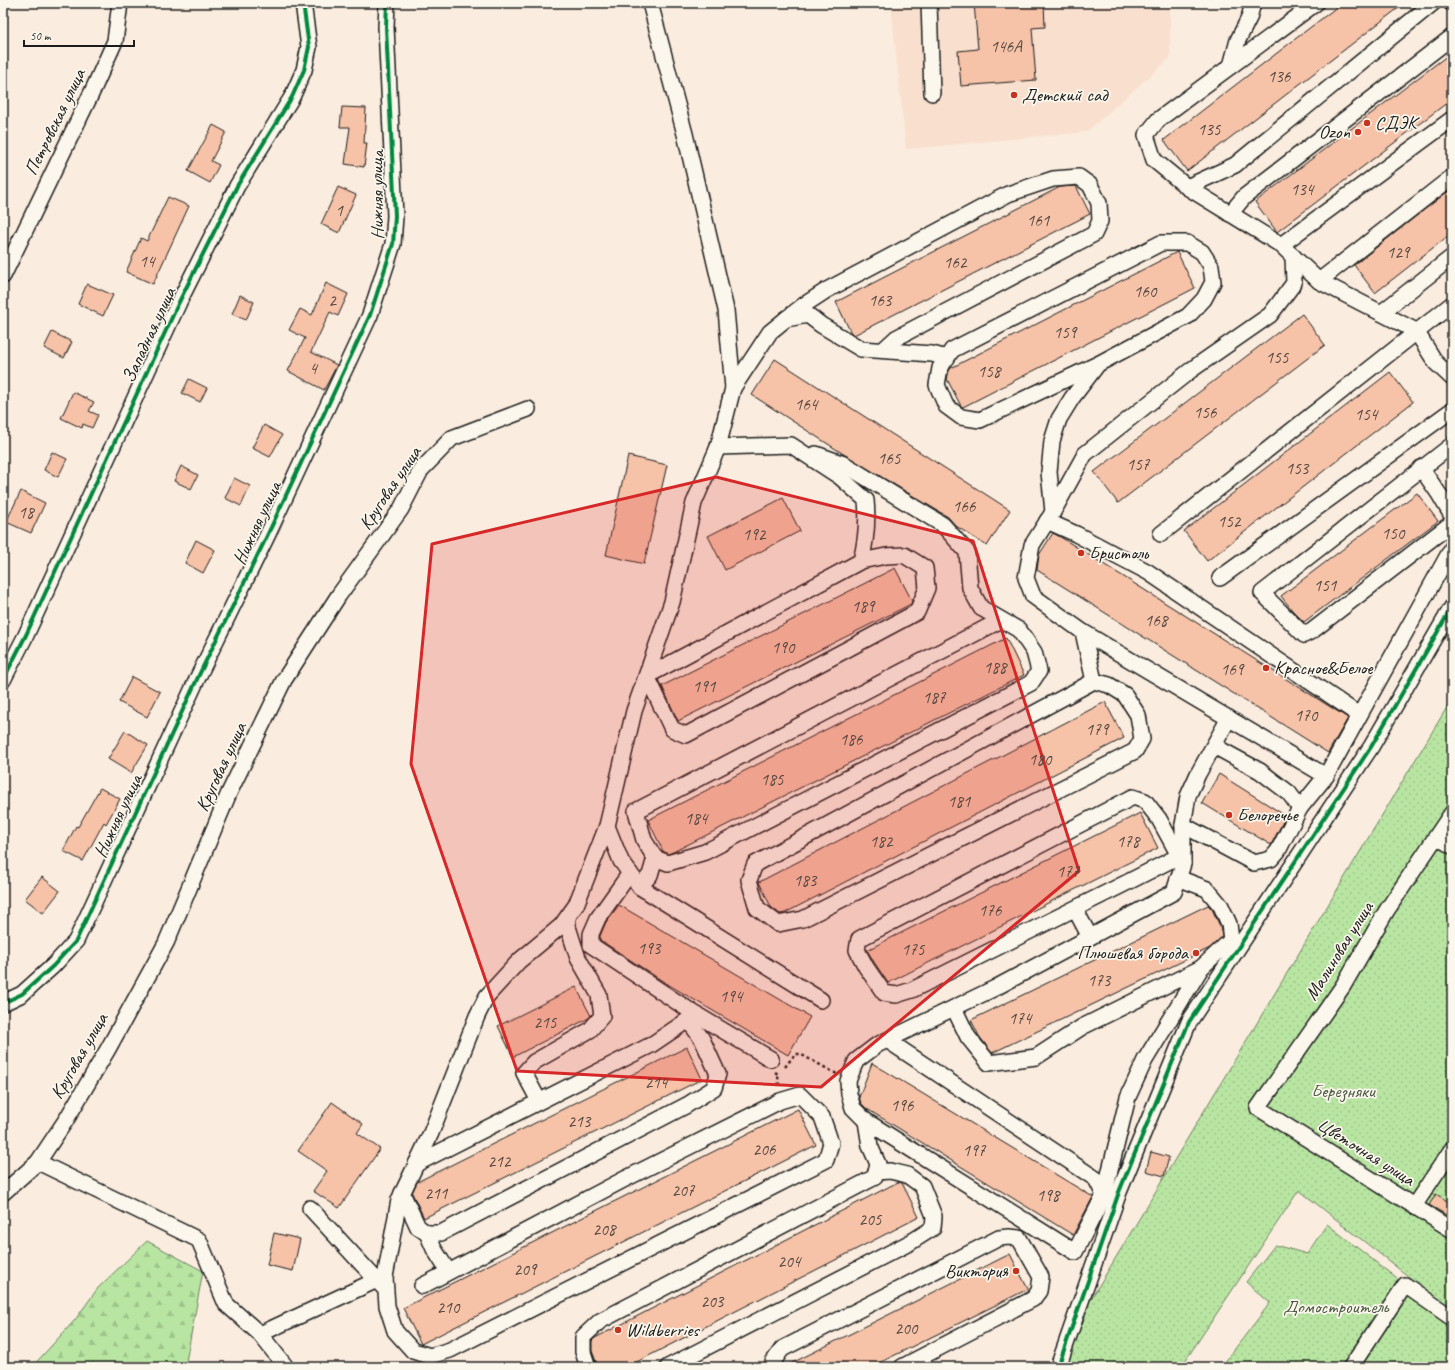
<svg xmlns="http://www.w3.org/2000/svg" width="1455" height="1370" viewBox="0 0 1455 1370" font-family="Caveat,sans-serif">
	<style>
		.built { fill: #f9dfce }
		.forest { fill: url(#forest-firs); stroke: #6a805f }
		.garden { fill: url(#garden-dots); stroke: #6a805f }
		.building { fill: #f6c2a8; stroke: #1c1c1c }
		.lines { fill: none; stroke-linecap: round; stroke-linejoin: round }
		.minor-casing { stroke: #1c1c1c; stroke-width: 18 }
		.path { stroke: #1c1c1c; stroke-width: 2.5; stroke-dasharray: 3 3; stroke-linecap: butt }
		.minor { stroke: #fbf7ec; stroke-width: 15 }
		.cycleway-casing { stroke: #fbf7ec; stroke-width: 6 }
		.cycleway { stroke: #00873e; stroke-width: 4 }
		.marked { fill: #d62828; fill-opacity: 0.2; stroke: #d62828; stroke-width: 3; stroke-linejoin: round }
		.poi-dot { fill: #c8321e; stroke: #fbf7ec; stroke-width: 1.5 }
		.labels { text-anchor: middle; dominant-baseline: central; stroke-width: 3.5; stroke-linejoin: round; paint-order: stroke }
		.number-label { font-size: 17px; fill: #52463f }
		.poi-label { font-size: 19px; fill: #1c1c1c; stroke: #fbf7ec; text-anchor: start }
		.street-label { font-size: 19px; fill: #1c1c1c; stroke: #fbf7ec }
		.park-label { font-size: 19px; fill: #4b5844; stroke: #fbf7ec }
	</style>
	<defs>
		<pattern id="forest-firs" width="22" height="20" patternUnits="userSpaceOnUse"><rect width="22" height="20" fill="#b9e5a2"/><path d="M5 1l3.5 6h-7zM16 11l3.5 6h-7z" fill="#9ec48b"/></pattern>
		<pattern id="garden-dots" width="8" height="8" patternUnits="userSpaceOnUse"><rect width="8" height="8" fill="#b9e5a2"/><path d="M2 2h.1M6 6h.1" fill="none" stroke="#9ec48b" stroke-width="1.8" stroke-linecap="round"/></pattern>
	</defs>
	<rect width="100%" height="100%" fill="#faecde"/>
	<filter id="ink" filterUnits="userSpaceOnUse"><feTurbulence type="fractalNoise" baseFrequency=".025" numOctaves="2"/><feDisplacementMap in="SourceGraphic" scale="8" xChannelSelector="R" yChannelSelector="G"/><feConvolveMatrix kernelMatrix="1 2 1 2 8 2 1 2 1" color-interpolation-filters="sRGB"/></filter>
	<g filter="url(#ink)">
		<path class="built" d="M891,3h279v55l-84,74 -180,17z"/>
		<path class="forest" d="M147,1241l56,30 -18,96h-153l43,-47 23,-32z"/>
		<g class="garden">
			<path d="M1452,699v612l-153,-121 -118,177h-131z"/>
			<path d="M1327,1224l78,61 47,33v49h-231l49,-64 -24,-21 29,-37 32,9z"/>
		</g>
		<g class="building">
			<path d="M974,3h70l1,24 -13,1 4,52 -75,6 -3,-35 20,-2z"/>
			<path d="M1342,3h63l-218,168 -23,-31z"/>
			<path d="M1452,52v47l-175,133 -22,-30z"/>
			<path d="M342,107l24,1 -2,35h3l-3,24 -19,-3 5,-37h-10z"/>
			<path d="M213,125l13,7 -15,29 8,4 -9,18 -22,-12z"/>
			<path d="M1076,186l14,28 -236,121 -3,-2 -15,-31 224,-115z"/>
			<path d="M338,187l18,8 -17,38 -18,-9z"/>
			<path d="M1452,188v45l-77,60 -21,-28z"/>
			<path d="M168,197l21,9 -36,78 -27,-12 15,-34 6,3z"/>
			<path d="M1177,252l18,36 -232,119 -2,-1 -14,-27 2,-8 2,-3z"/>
			<path d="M326,283l22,11 -10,22 -8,-4 -19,40 26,13 -13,25 -36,-19 17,-33 -16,-8 11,-21 12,6z"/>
			<path d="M87,284l26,11 -10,21 -25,-12z"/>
			<path d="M240,295l14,7 -8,18 -14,-6z"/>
			<path d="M1302,314l23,31 -207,158 -24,-31z"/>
			<path d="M52,332l20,10 -8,16 -20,-10z"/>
			<path d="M775,359l235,151 -23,36 -31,-20 -8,-9 -103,-62 -93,-60z"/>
			<path d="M1390,372l23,30 -206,159 -23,-30z"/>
			<path d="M189,379l18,9 -7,14 -18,-9z"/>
			<path d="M73,392l21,10 -5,9 9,4 -6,13 -9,-4 -1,4 -21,-10z"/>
			<path d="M264,425l18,10 -12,22 -18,-9z"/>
			<path d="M52,452l15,7 -9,18 -14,-7z"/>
			<path d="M628,456l39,9 -23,99 -38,-9z"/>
			<path d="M181,466l17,9 -7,14 -17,-8z"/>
			<path d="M234,478l16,8 -9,20 -16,-8z"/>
			<path d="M21,491l24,12 -14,30 -25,-11z"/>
			<path d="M1417,493l21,28 -134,101 -12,-12 -11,-14z"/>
			<path d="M783,498l17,33 -75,39 -17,-34z"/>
			<path d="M1053,533l9,5 286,180 -20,35 -291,-183 2,-15z"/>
			<path d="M196,540l19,10 -12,23 -18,-10z"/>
			<path d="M895,568l17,33 -1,3 -233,117 -16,-35z"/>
			<path d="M1006,638l18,37 -351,177 -5,2 -5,-3 -15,-31z"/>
			<path d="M132,677l28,15 -13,25 -28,-15z"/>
			<path d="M1105,702l19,36 -339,175 -5,1 -9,-7 -12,-25z"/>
			<path d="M125,731l23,14 -17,28 -23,-14z"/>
			<path d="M1219,774l67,42 -15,29 -69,-42z"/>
			<path d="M100,788l20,11 -14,25 -2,-2 -21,39 -20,-10 13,-25 2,1z"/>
			<path d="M1140,813l18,35 -270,135 -14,-21 -7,-12z"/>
			<path d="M42,877l18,14 -17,22 -18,-14z"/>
			<path d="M619,905l191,112 -22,38 -124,-73 -64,-42v-4l6,-14z"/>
			<path d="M1208,905l4,4 8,17 2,11 -12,11 -218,105 -13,-17 -8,-16z"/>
			<path d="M576,987l15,29 -4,3 -74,38 -15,-31z"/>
			<path d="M687,1047l15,32 -278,139 -12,-25 5,-11z"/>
			<path d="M872,1063l221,134 -20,38 -206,-126 -6,-6 -2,-6z"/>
			<path d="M332,1102l31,22 -6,9 23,16 -41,59 -26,-17 14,-20 -29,-20z"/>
			<path d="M798,1109l18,36 -395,199 -18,-36z"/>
			<path d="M1151,1152l18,5 -5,19 -18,-5z"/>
			<path d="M898,1182l4,1 17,34 -292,150h-29l-6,-16v-10l3,-3z"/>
			<path d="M1436,1194l16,10v14l-23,-13z"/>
			<path d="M274,1233l26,6 -7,32 -26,-6z"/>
			<path d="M1010,1254l18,35 -157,78h-87z"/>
		</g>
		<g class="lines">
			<defs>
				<g id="minor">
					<path d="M929,3l3,90"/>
					<path d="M1316,3l-158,117 -12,15 8,25 33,27 94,58 38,36 97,50 20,32 16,15"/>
					<path d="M1451,3h1"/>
					<path d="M1231,66l7,-26 11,-22 4,-15"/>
					<path d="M1187,187l48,-22 198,-162"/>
					<path d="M1230,214l14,-17 208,-160"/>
					<path d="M1281,245l171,-126"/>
					<path d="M1293,256l1,27 -24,32 -79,55 -106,84 -32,58 -21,33 -6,33 7,18 50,36 243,144"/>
					<path d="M3,276l89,-184 23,-51 5,-38"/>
					<path d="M1319,281l133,-104"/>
					<path d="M1381,313l71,-56"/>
					<path d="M786,319l18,-14 23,-15 181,-96 45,-15 26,-2 11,8 9,18 1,18 -6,13 -198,104 -13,12"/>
					<path d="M733,388l37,-56 16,-13 22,-4 13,10 40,24 71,5 15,4"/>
					<path d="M1452,445l-190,148 42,42 8,-4 140,-108"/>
					<path d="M718,447l73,-2 49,32 26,23c2,21 0,41 -5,61l-214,115 25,53 14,6 231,-123 10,-24 -2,-20 -21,-13 -18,1 -25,5"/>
					<path d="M1421,468l18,26 13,22"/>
					<path d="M1053,512l-4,-40 3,-31 7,-22 13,-21 26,-34 90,-48 16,-17 9,-17 -2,-16 -9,-14 -15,-9h-26l-209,107 -12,18 -3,17 9,21 15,11 19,3 118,-56"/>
					<path d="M1047,521l29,13 72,38 211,143"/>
					<path d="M1161,534l291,-230"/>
					<path d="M1220,578l232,-168"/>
					<path d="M1083,632l11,49"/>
					<path d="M3,680l23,-45 153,-333 58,-116 55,-89 12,-27 5,-23 -6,-44"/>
					<path d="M1094,681l15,4 16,10 13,20 4,24 -7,12 -332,168 -25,5 -21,-16 -8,-28 6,-16z"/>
					<path d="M1300,808l26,-32 126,-228"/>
					<path d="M1452,813l-65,97 -44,76 -85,122 194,122"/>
					<path d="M1183,825l71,38 17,-4 7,-8 22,-43 -11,-15 -29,-22 -46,-25"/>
					<path d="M607,826l14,35 19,26 181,113"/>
					<path d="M1437,837l15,9"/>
					<path d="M1179,856l-51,26 -216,108 -16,5 -12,-2 -18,-26 -9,-17 2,-11 274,-142 12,4 14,18 24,44"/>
					<path d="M655,858l13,5 37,-11 326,-169 8,-12 -5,-19 -15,-22 -38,-22 -11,-20 -3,-36 -24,-27 -99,-61 -28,-10"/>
					<path d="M640,887l10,-12 5,-17 -11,-18 -8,-29 365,-191"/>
					<path d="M1075,909l15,28"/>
					<path d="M3,1003l19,-9 31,-28 23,-25 123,-266 68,-139 103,-221 23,-71 2,-28 -9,-189 1,-24"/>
					<path d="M954,1008l14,29 21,26 47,-6 46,-30 119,-59"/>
					<path d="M692,1012l79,47"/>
					<path d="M887,1040l209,139 8,16 -29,57 -209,-131 -13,-13 -4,-14 -1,-13 8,-20 21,-16 118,-57 179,-96 9,-28v-39l5,-29 10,-22 31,-56"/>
					<path d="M539,1101l-15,-28 10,-11 56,-32 12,-14 -3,-21 -21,-37 -10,-31v-10"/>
					<path d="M38,1162l161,78 27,64 34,30 26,33"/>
					<path d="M416,1164l235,-119 37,-25 4,-8 -101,-67v-11l7,-16 32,-45"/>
					<path d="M3,1193l35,-31 28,-42 42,-71 58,-106 63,-150 55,-113 55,-85 62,-86 20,-39 31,-32 76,-29"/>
					<path d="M402,1193l16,34 9,6h14l246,-128 27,-17 4,-14 -16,-35 -14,-19"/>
					<path d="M1104,1195l24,-98 17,-37 56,-92 30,-28 -2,-16 -8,-18 -14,-17 -29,-11"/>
					<path d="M1414,1206l38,-57"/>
					<path d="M310,1208l73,79"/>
					<path d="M427,1233l7,16 14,22"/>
					<path d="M422,1286l201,-106 157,-79 20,-6 22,22 9,26 -5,17 -376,190 -20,6 -17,-5 -18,-20 -8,-25 -2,-29 14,-77 32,-67 46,-117 10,-20 32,-35 42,-35 15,-21 31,-79 27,-115 38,-109 22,-99 24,-56 15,-59 -7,-78 -41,-176 -35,-131"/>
					<path d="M260,1334l117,-54"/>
					<path d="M588,1367l-5,-15v-15l17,-16 275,-144 3,-13 -8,-18 -4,-25"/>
					<path d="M668,1367l243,-125 22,-14 1,-12 -12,-30 -15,-11 -17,-4 -14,1"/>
					<path d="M773,1367v-5l9,-13 217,-111 10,-1 10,1 22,39 -2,14 -6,8 -131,68"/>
					<path d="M1058,1367l61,-175 70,-170 182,-275 81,-140"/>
					<path d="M1351,1367l54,-82 47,33"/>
				</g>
			</defs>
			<use href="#minor" class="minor-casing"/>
			<g class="path">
				<path d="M785,1067l10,-13h5l37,20"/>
				<path d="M775,1072l3,2 1,14"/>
			</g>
			<use href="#minor" class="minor"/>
			<defs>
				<g id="cycleway">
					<path d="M3,680l23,-45 153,-333 58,-116 55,-89 12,-27 5,-23 -6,-44"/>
					<path d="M3,1003l19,-9 31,-28 23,-25 123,-266 68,-139 103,-221 23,-71 2,-28 -9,-189 1,-24"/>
					<path d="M1058,1367l61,-175 70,-170 182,-275 81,-140"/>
				</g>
			</defs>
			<use href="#cycleway" class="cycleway-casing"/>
			<use href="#cycleway" class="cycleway"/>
		</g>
	</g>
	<path class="marked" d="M716,477l257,64 106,330 -258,216 -304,-16 -106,-307 21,-220z"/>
	<g class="poi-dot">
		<circle cx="1014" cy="95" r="4"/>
		<circle cx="1367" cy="123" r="4"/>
		<circle cx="1358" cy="132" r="4"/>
		<circle cx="1081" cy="553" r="4"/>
		<circle cx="1266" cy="668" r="4"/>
		<circle cx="1229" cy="815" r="4"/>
		<circle cx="1196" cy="953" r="4"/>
		<circle cx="1016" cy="1271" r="4"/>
		<circle cx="618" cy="1330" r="4"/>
	</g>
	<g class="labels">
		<g class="number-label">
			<text x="1006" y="46">146А</text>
			<text x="1279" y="76">136</text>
			<text x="1209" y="129">135</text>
			<text x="1302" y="189">134</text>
			<text x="339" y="210">1</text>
			<text x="1038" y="220">161</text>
			<text x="1398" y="252">129</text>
			<text x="147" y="261">14</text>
			<text x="955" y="262">162</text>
			<text x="1145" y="291">160</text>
			<text x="332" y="300">2</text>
			<text x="880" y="300">163</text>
			<text x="1065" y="332">159</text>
			<text x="1277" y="357">155</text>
			<text x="313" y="368">4</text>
			<text x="989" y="371">158</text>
			<text x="806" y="404">164</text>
			<text x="1205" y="412">156</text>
			<text x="1366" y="414">154</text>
			<text x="889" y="458">165</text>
			<text x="1138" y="464">157</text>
			<text x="1297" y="468">153</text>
			<text x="964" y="506">166</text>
			<text x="26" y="512">18</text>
			<text x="1229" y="521">152</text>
			<text x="1393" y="533">150</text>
			<text x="754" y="534">192</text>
			<text x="1325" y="585">151</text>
			<text x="863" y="606">189</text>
			<text x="1156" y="620">168</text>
			<text x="783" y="647">190</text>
			<text x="995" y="667">188</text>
			<text x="1232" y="669">169</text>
			<text x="704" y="686">191</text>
			<text x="934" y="697">187</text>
			<text x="1306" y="715">170</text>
			<text x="1097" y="729">179</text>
			<text x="851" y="739">186</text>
			<text x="1040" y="759">180</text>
			<text x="772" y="779">185</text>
			<text x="959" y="801">181</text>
			<text x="696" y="818">184</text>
			<text x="881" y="841">182</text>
			<text x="1128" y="841">178</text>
			<text x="1068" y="871">177</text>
			<text x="805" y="880">183</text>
			<text x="990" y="910">176</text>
			<text x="649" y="948">193</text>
			<text x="913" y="949">175</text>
			<text x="1099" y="980">173</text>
			<text x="731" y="996">194</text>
			<text x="1020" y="1018">174</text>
			<text x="545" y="1022">215</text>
			<text x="656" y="1082">214</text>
			<text x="902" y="1105">196</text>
			<text x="579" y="1121">213</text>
			<text x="764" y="1149">206</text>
			<text x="974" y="1150">197</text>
			<text x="499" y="1161">212</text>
			<text x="683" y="1190">207</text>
			<text x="436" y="1193">211</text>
			<text x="1048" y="1195">198</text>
			<text x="870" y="1219">205</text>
			<text x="604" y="1229">208</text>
			<text x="789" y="1261">204</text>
			<text x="525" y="1269">209</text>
			<text x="712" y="1301">203</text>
			<text x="448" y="1307">210</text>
			<text x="906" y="1328">200</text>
		</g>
		<g class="poi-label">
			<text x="1022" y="95">Детский сад</text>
			<text x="1375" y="123">СДЭК</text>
			<text x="1350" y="132" text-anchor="end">Ozon</text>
			<text x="1089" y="553">Бристоль</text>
			<text x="1274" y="668">Красное&amp;Белое</text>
			<text x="1237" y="815">Белоречье</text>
			<text x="1188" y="953" text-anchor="end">Плюшевая борода</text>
			<text x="1008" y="1271" text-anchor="end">Виктория</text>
			<text x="626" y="1330">Wildberries</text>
		</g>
		<g class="street-label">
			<text transform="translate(55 122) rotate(-64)">Петровская улица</text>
			<text transform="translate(377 195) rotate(-90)">Нижняя улица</text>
			<text transform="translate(149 335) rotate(-65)">Западная улица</text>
			<text transform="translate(390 488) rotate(-56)">Круговая улица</text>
			<text transform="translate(257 523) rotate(-65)">Нижняя улица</text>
			<text transform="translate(221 767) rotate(-65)">Круговая улица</text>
			<text transform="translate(118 816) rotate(-65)">Нижняя улица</text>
			<text transform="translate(1339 951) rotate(-58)">Малиновая улица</text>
			<text transform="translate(79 1056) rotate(-60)">Круговая улица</text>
			<text transform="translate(1366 1152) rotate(32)">Цветочная улица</text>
		</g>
		<g class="park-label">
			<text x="1343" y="1091">Березняки</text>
			<text x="1336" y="1307">Домостроитель</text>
		</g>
	</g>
	<rect width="1455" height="1370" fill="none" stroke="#fbf7ec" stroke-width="16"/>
	<rect x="8" y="8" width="1439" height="1354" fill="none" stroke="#1c1c1c" stroke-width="1.5" filter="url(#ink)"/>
	<path d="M24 40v6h110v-6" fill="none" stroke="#1c1c1c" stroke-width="2"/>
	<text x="30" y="40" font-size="12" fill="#1c1c1c" stroke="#fbf7ec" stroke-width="3" paint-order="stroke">50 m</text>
</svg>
